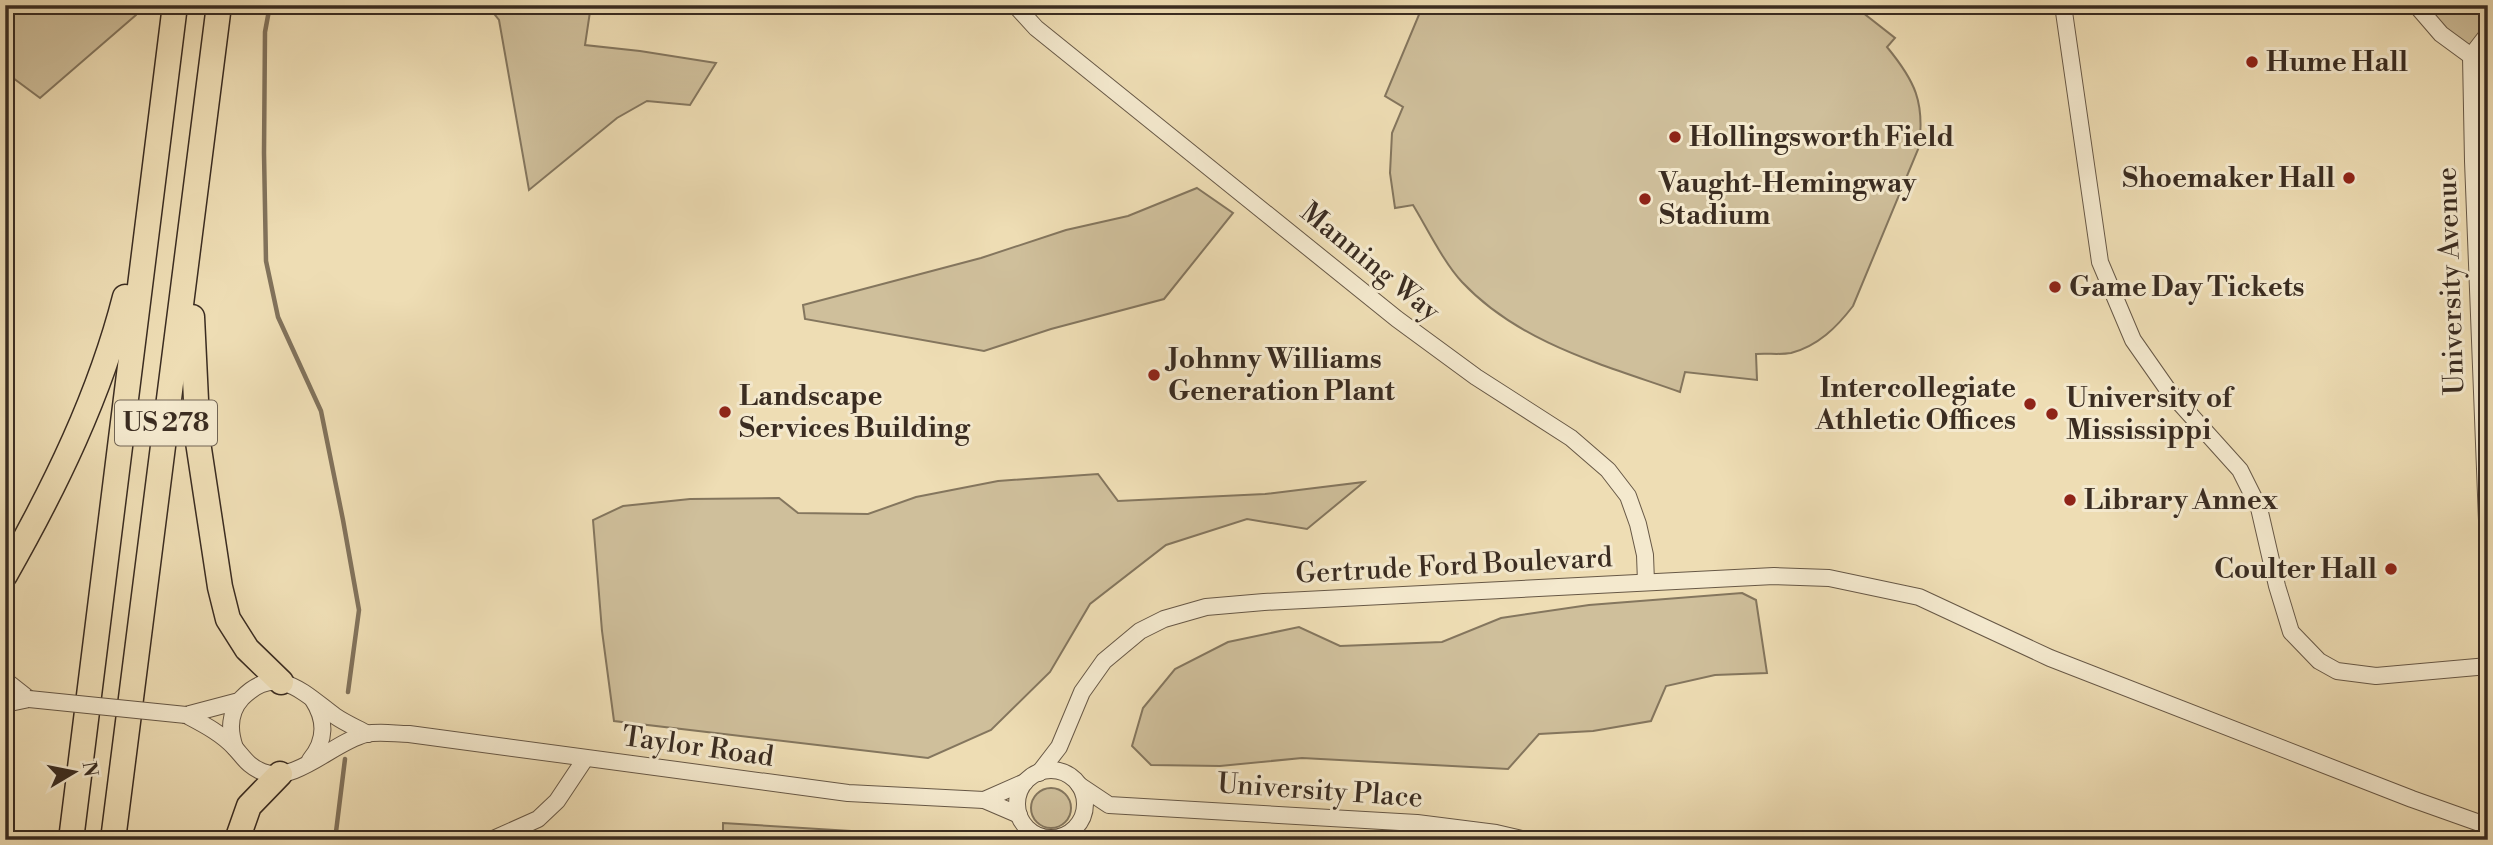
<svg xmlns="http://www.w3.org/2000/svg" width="2493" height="845" viewBox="0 0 2493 845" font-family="'Libre Bodoni',serif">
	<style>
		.green { fill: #cfbf9b; stroke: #84765e; stroke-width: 2 }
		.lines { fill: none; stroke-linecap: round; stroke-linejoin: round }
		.stream { stroke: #81725b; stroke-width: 4.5 }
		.minor-casing { stroke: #675846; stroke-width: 18 }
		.highway-casing { stroke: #3a2c21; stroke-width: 27 }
		.minor { stroke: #f4e9ce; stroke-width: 16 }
		.highway { stroke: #eeddb4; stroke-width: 24 }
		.minor-bridge-casing { stroke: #675846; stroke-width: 18; stroke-linecap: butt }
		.minor-bridge { stroke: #f4e9ce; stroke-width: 16 }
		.poi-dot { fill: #8f2418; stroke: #f4e9ce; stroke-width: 2.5 }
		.labels { text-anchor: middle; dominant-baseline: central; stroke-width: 6; stroke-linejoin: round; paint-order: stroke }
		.shield { fill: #f4e9ce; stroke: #726555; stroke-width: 2 }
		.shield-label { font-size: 26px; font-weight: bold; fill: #3a2c21 }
		.poi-label { font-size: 28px; font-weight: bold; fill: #3a2c21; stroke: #f4e9ce; text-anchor: start }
		.street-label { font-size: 28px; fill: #3a2c21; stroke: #f4e9ce }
	</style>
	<rect width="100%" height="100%" fill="#eeddb4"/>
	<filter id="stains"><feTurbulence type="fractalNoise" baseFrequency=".00286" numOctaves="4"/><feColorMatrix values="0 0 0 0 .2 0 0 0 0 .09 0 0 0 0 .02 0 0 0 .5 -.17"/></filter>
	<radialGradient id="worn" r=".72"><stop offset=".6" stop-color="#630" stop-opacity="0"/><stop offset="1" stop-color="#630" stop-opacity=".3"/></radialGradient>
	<g class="green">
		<path d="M5,5h132l-1,10 -96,83 -35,-26z"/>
		<path d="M487,5h104l-6,40 55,6 76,12 -26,42 -43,-4 -30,17 -88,72 -30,-170z"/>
		<path d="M1423,5h430l42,33 -8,9c28,34 38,55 32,100l-66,159c-16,21 -35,40 -62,47 -11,2 -24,0 -35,1l1,26 -72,-8 -5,20c-76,-27 -161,-49 -218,-110 -18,-19 -35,-54 -49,-77l-18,3 -5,-35 2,-40 11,-26 -18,-11z"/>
		<path d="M2417,5h71v541l-17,-490z"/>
		<path d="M1197,188l36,25 -69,86 -113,30 -67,22 -179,-32 -2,-14 178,-47 85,-28 62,-14z"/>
		<path d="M1098,474l20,27 147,-7 99,-12 -57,47 -60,-10 -81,26 -76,59 -40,68 -59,58 -63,28 -314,-37 -12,-90 -9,-111 30,-14 67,-7 89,-1 19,15 70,1 48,-17 82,-16z"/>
		<path d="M1742,593l14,7 11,73 -52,2 -49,11 -15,35 -58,10 -54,3 -31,35 -206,-11 -82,8 -69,-1 -19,-19 11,-38 32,-39 53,-27 71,-15 41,19 102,-4 59,-24 88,-13z"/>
		<circle cx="1051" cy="808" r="20"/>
		<path d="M723,823l258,16 4,1h-262z"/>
	</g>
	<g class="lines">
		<g class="stream">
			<path d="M270,5l-5,27 -1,121 2,108 12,56 43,94 22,109 16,90 -11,82"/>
			<path d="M335,840l10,-81"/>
		</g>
		<defs>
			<g id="minor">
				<path d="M1015,5l21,23 361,291 79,58 95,61 37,32 20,26 10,28 7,31 1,27"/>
				<path d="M2063,5l37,257 33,78 35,50 72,80 19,38 18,78 14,46 28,29 18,10 39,5 112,-10"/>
				<path d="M2416,5l25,29 30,22"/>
				<path d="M2471,56l2,105 15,385"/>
				<path d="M2471,56l17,-22"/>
				<path d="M5,680l24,19"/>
				<path d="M5,704l24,-5"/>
				<path d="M186,715c17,9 35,18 49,33 9,10 14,19 28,24 33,12 70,-30 103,-38 13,-3 30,0 43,0l439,59 136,7 35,15"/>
				<path d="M186,715l53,-14"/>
				<path d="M235,748c-6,-17 -6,-36 7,-50 35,-36 63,-4 93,18 10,7 22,12 33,18"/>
				<path d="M310,760c16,-19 16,-40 3,-60"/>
				<circle cx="1051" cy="804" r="34"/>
				<path d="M1039,773l20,-26 23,-55 22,-31 36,-30 24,-12 42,-12 58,-5 510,-26 55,2 90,19 131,61 362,141 76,27"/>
				<path d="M1079,785l30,20 308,18 79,10 30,7"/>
				<path d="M984,800l41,-18"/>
				<path d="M491,840l47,-21 19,-18 28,-42"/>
			</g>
			<g id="highway">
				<path d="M192,317l6,125 22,145 8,32 19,30 34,33"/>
				<path d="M5,575c50,-88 95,-180 120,-278"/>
				<path d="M71,840l104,-835"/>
				<path d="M113,840l106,-835"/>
				<path d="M237,840l12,-34 31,-32"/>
			</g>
		</defs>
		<use href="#minor" class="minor-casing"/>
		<use href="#highway" class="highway-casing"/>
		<use href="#minor" class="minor"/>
		<use href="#highway" class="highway"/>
		<defs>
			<path id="minor-bridge" d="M29,699l157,16"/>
		</defs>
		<use href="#minor-bridge" class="minor-bridge-casing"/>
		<use href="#minor-bridge" class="minor-bridge"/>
	</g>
	<g class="poi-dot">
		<circle cx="2252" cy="62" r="7"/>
		<circle cx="1675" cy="137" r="7"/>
		<circle cx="2349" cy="178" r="7"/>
		<circle cx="1645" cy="199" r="7"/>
		<circle cx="2055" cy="287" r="7"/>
		<circle cx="1154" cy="375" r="7"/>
		<circle cx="2030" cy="404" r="7"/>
		<circle cx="725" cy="412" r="7"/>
		<circle cx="2052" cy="414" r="7"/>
		<circle cx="2070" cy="500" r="7"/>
		<circle cx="2391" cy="569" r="7"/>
	</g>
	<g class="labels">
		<rect class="shield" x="115" y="400.5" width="102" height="45" rx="5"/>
		<g class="shield-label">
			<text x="166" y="423">US 278</text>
		</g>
		<g class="poi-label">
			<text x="2266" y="62">Hume Hall</text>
			<text x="1689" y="137">Hollingsworth Field</text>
			<text x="2335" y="178" text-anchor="end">Shoemaker Hall</text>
			<text x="1659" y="183">Vaught-Hemingway<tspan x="1659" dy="32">Stadium</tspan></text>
			<text x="2069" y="287">Game Day Tickets</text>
			<text x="1168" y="359">Johnny Williams<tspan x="1168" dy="32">Generation Plant</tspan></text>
			<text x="2016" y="388" text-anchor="end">Intercollegiate<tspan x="2016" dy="32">Athletic Offices</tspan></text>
			<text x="739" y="396">Landscape<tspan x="739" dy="32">Services Building</tspan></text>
			<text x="2066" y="398">University of<tspan x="2066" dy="32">Mississippi</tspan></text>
			<text x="2084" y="500">Library Annex</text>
			<text x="2377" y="569" text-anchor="end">Coulter Hall</text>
		</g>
		<g class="street-label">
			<text transform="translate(1370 262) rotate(39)">Manning Way</text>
			<text transform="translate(2451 281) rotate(-92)">University Avenue</text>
			<text transform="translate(1454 566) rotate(-3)">Gertrude Ford Boulevard</text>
			<text transform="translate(698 747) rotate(8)">Taylor Road</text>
			<text transform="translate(1320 791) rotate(4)">University Place</text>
		</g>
	</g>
	<rect width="2493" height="845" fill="none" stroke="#eeddb4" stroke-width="28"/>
	<rect x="7" y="7" width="2479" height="831" fill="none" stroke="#3a2c21" stroke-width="3.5"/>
	<rect x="14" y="14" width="2465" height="817" fill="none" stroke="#3a2c21" stroke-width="2"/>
	<g transform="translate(74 772) rotate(80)" stroke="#f4e9ce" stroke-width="5" paint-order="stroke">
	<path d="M0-5L12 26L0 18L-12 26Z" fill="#3a2c21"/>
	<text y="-10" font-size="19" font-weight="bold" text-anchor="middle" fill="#3a2c21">N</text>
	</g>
	<rect width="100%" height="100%" filter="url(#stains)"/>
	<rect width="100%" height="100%" fill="url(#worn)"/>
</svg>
